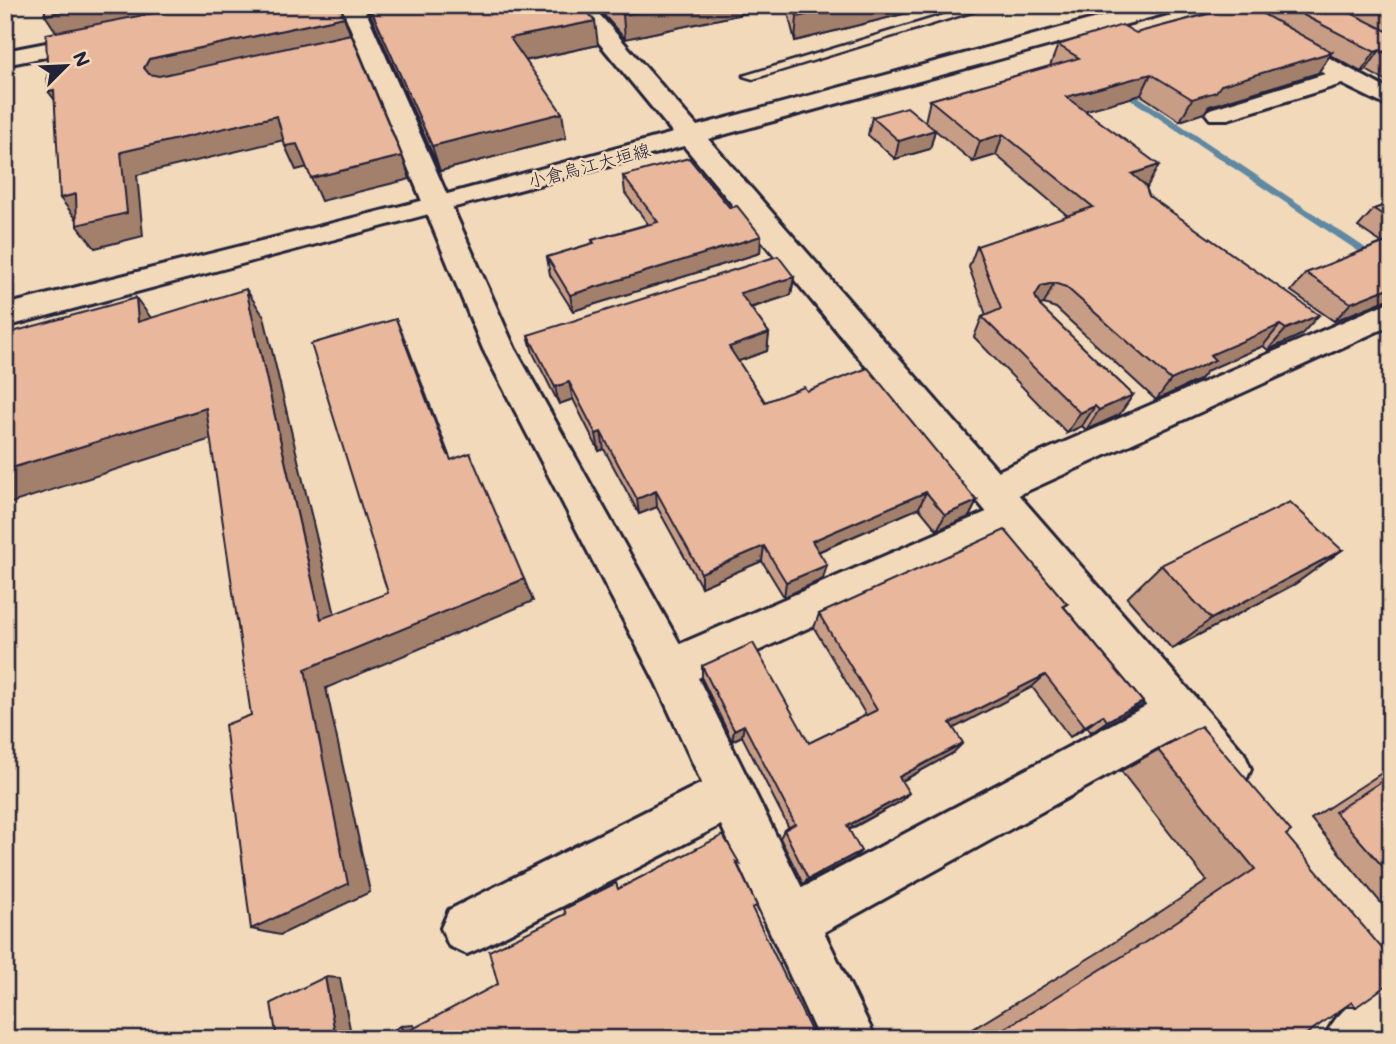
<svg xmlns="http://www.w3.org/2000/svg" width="1396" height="1044" viewBox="0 0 1396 1044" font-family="Mali,'Klee One',sans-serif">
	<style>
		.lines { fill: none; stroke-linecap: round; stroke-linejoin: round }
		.stream { fill: #5f89a3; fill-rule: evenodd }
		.lane-casing { stroke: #22223b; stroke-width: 5 }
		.street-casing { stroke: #22223b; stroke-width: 6 }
		.secondary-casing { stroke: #22223b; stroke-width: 6 }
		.lane { fill: #f1d9b9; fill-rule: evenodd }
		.street { fill: #f1d9b9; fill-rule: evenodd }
		.secondary { fill: #f1d9b9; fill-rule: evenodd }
		.wall { fill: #c89d85; stroke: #22223b; stroke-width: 2 }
		.shaded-wall { fill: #a3806c; stroke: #22223b; stroke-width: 2 }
		.building { fill: #e9b79b; stroke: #22223b; stroke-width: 2 }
		.labels { text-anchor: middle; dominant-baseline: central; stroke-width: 5; stroke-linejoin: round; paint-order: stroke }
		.far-street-label { font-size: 18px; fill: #22223b; stroke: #f1d9b9 }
	</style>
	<rect width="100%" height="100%" fill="#f1d9b9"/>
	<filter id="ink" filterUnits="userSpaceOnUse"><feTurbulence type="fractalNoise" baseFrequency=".0143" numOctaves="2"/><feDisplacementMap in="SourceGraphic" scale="14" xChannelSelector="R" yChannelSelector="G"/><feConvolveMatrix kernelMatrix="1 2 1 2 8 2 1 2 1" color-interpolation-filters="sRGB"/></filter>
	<g filter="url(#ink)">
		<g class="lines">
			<path class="stream" d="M1118,87h6l267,178v8l-273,-182z"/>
			<defs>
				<path id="lane" d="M977,5h17l-241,74 -10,-3z"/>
				<g id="street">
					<path d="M341,5h22l152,344 165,295 318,-137 14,-5 14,5 5,11 -5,11 -328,149 104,210 361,-191 16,-7 16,7 6,15 -6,15 -371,205 52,107h-57l-98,-214 -236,121 -18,8 -18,-8 -8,-18 8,-18 253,-127 -46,-100 -173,-334z"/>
					<path d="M1204,5h27l160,86v17l-49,-24 -114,35h-18l-4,-5 4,-5 115,-35z"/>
					<path d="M98,33l11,7 -3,5 -101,20v-14z"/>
					<path d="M1391,301v24l-388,177 -13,4 -13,-4 -6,-11 6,-11z"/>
					<path d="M1391,981v58h-67c12,-29 39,-47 67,-58z"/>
				</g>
				<path id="secondary" d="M568,5h23l106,121 448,-121h36l-3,5 -470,129 536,614 7,16 -7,16 -16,7 -16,-7 -528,-639 -679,181v-22l424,-106 244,-66z"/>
			</defs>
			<use href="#lane" class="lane-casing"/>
			<use href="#street" class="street-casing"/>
			<use href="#secondary" class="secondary-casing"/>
			<use href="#lane" class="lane"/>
			<use href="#street" class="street"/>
			<use href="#secondary" class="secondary"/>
		</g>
		<g class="wall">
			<path d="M367,5h215l16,40 -73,16 41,77 -126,33 -68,-153z"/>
			<path d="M595,5h190l-160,34z"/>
			<path d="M786,5h153l-144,36z"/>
			<path d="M1228,5h163v79l-25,-14 -5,2 -31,-17 -12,18 -109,33 -5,7 -24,8 -39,-26 -56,15 62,77h-1l3,9 152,139 -33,15 -5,-4 -55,24 -9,10 -43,20 -100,-92 -12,-4 -5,1 94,90 -14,20 -33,15 -4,-4 -15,7 -93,-96 8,-20 4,-2 -17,-48 8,-21 91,-30 -72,-61 -23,7 -38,-32 -5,19 -35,10 -27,-24 4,-18 53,5 5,-22 120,-34 8,-21 78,-12 89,-24z"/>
			<path d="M623,176l107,32 31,28 -1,17 -187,58 -23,-36 -3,-18 46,-14 -1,-3 56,-16 -23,-31z"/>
			<path d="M1391,203v95l-57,23 -43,-30 15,-18 76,-30 -24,-16 16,-18z"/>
			<path d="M794,277l-3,18 -40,13 18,25 -2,18 -29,10 27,41 42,-11 170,110 -8,16 -32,13 -18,-22 -101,44 5,27 -39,18 -22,-36 -61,26 -44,-80 -18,7 -35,-65 -5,2 -26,-52 -14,5 -26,-51 -5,-18z"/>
			<path d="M1342,550l-47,34 -123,65 -45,-51 34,-33z"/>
			<path d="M1067,604l-3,3 79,95 -17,12 -35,18 -4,-5 -17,10 -38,-50 -79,41v25l-51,28 -2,21 -51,28 5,28 -51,26 -23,-46 4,-8 5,-2 -47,-92 -10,5 -30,-62v-13l107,77 57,-28 -52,-87 5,-14z"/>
			<path d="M1158,750l128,85 70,172h-12l-45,32h-333l4,-3 -2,-4 136,-83 103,-68 -86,-110z"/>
			<path d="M1391,767v148l-80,-96z"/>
		</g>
		<g class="shaded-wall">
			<path d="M5,5h3l-1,43 -2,1z"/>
			<path d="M99,5h127l-166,33 -15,-23z"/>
			<path d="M670,5h115l-160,34 -2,-24z"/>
			<path d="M845,5h94l-144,36 2,-24z"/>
			<path d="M344,17l8,22 -194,51 -14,-22 5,-9z"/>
			<path d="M595,21l3,24 -84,18 -4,-25z"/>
			<path d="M1380,50l-14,20 -5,2 14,-20z"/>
			<path d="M1332,52l-14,21 -109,33 -5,7 -24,8 12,-22 29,-14z"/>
			<path d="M5,66l1,1 -1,56z"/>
			<path d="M1151,74l-10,21 -83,23 8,-21z"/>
			<path d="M54,90l11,24 -17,-23z"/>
			<path d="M562,113l4,25 -126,33 -8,-25z"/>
			<path d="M277,116l11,23 -151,36 6,61 -48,12 -18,-23 44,-73z"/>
			<path d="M935,130l-5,19 -35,10 4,-18z"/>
			<path d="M1003,134l-7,21 -23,7 7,-21z"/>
			<path d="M297,144l11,23 -12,3 -11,-24z"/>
			<path d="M402,156l8,23 -89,22 -10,-23z"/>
			<path d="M1159,165l-12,22 -26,9 11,-22z"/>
			<path d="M76,194l2,27 -18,-23z"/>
			<path d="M761,236l-1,17 -187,58 -3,-16z"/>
			<path d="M794,277l-3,18 -52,16 1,-18z"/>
			<path d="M1054,283l-10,21 -13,3 4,-11 6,-10z"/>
			<path d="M1391,287v11l-57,23 17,-18z"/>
			<path d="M246,289l18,28 77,323 -20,-21z"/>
			<path d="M136,298l22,29 -20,-5z"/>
			<path d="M1319,315l-18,20 -33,15 18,-21z"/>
			<path d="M396,319l12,28 47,124 -11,-25z"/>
			<path d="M1280,325l-17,21 -55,24 -9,10 -43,20 15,-20 39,-25z"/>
			<path d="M769,333l-2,18 -39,14 1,-18z"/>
			<path d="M569,382l4,17 -14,5 -4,-17z"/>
			<path d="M1133,395l-14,20 -33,15 13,-20z"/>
			<path d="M1095,406l-13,20 -15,7 13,-20z"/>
			<path d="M206,408l21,26 -222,71v-35z"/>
			<path d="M601,432l3,17 -5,2 -3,-17z"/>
			<path d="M656,491l1,16 -18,7 -2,-15z"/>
			<path d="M926,492l-7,16 -111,48 4,-15z"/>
			<path d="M977,501l-8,16 -32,13 8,-15z"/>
			<path d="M764,546l-2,15 -61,26v-14z"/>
			<path d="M1342,550l-47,34 -123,65 39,-30z"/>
			<path d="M827,565l-4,14 -39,18 2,-15z"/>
			<path d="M524,579l9,22 -207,87 44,204 -90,43 -29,-6 54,-260z"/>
			<path d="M1045,675l-13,12 -91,48 9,-12z"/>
			<path d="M1143,702l-17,12 -35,18 16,-11z"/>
			<path d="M1103,715l-16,12 -17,10 15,-11z"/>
			<path d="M744,725l-2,11 -10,5 2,-11z"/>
			<path d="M963,743l-10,10 -62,34 8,-10z"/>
			<path d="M909,793l-9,9 -60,32 7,-8z"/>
			<path d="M861,851l-7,7 -51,26 5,-5z"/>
			<path d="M325,977l15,1 12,61h-16z"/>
			<path d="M414,1025l2,8 -13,1 -2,-8z"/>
		</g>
		<g class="building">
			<path d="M45,5h54l-54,10z"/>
			<path d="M195,5h145l4,12 -195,42 -5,9 5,6 10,2 192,-42 51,122 -91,22 -14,-34 -12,2 -8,-30 -156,36 6,61 -50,12 -1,-31 -16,4 -6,-108 -6,1 -2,-57z"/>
			<path d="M369,5h213l13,16 -85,17 52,75 -130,33z"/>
			<path d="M614,5h56l-47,10z"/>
			<path d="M794,5h51l-48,12z"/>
			<path d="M1228,5h19l85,47 -111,33 -5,7 -24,7 -41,-25 -85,23 93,68 -27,9 13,11 4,11 170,119 -33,14 -6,-4 -70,30 5,5 -44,20 -105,-93 -12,-4 -13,3 -6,10 5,10 93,89 -34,15 -4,-4 -15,7 -98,-96 19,-8 -24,-63 116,-39 -90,-73 -23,7 -50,-41 149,-42 -21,-13 64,-20 14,8 95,-25z"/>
			<path d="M1284,5h51l56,28v23l-11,-6 -5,2z"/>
			<path d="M1374,5h17v9z"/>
			<path d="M907,107l28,23 -36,11 -27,-24z"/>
			<path d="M689,158l41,50 7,-2 24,30 -191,59 -23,-38 47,-14 -2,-3 66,-18 -35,-46z"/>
			<path d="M1391,203v17l-17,-11z"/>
			<path d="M1391,240v47l-40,16 -45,-30z"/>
			<path d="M778,256l16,21 -54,16 29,40 -40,14 36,55 39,-15 3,4 61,-23 109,133 -32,14 -19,-23 -114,49 15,24 -41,17 -22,-36 -63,27 -45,-82 -19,8 -36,-67 -5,2 -27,-52 -14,5 -27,-52z"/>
			<path d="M246,289l75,330 67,-26 -77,-249 85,-25 48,127 7,14 19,-7 54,126 -219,90 43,215 -97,45 -26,-204 26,-10 -45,-307 -201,62v-136l131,-36 2,24z"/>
			<path d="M1290,502l52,48 -131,69 -50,-54z"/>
			<path d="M1005,530l62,74 -4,2 80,96 -36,19 -4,-6 -18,11 -40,-51 -95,48 13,20 -64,34 10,16 -62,33 14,25 -53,28 -24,-49 11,-6 -51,-99 -10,5 -32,-64 51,-23 56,100 68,-33 -58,-96z"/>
			<path d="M1201,726l90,105 -5,4 105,124v23l-35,25 -4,-5 -53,37h-301l-2,-5 148,-91 111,-74 -97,-119z"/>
			<path d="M1391,775v101l-56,-64z"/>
			<path d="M723,835l17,29 -4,-2 21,44 -5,2 63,131h-439l25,-13 2,8 95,-50 -9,-33 77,-37 -2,-5 52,-26 2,6z"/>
			<path d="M325,977l11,62h-59l-6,-36z"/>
		</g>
	</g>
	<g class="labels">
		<g class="far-street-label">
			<text transform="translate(589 165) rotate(-15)">小倉烏江大垣線</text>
		</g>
	</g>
	<rect width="1396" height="1044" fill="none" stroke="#f1d9b9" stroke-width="28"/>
	<rect x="14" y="14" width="1368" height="1016" fill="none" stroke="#22223b" stroke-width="2.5" filter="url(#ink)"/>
	<g transform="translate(66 66) rotate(66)" stroke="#f1d9b9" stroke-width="5" paint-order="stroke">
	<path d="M0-5L12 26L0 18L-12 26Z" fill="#22223b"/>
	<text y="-10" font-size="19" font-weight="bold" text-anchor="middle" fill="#22223b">N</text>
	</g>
</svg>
